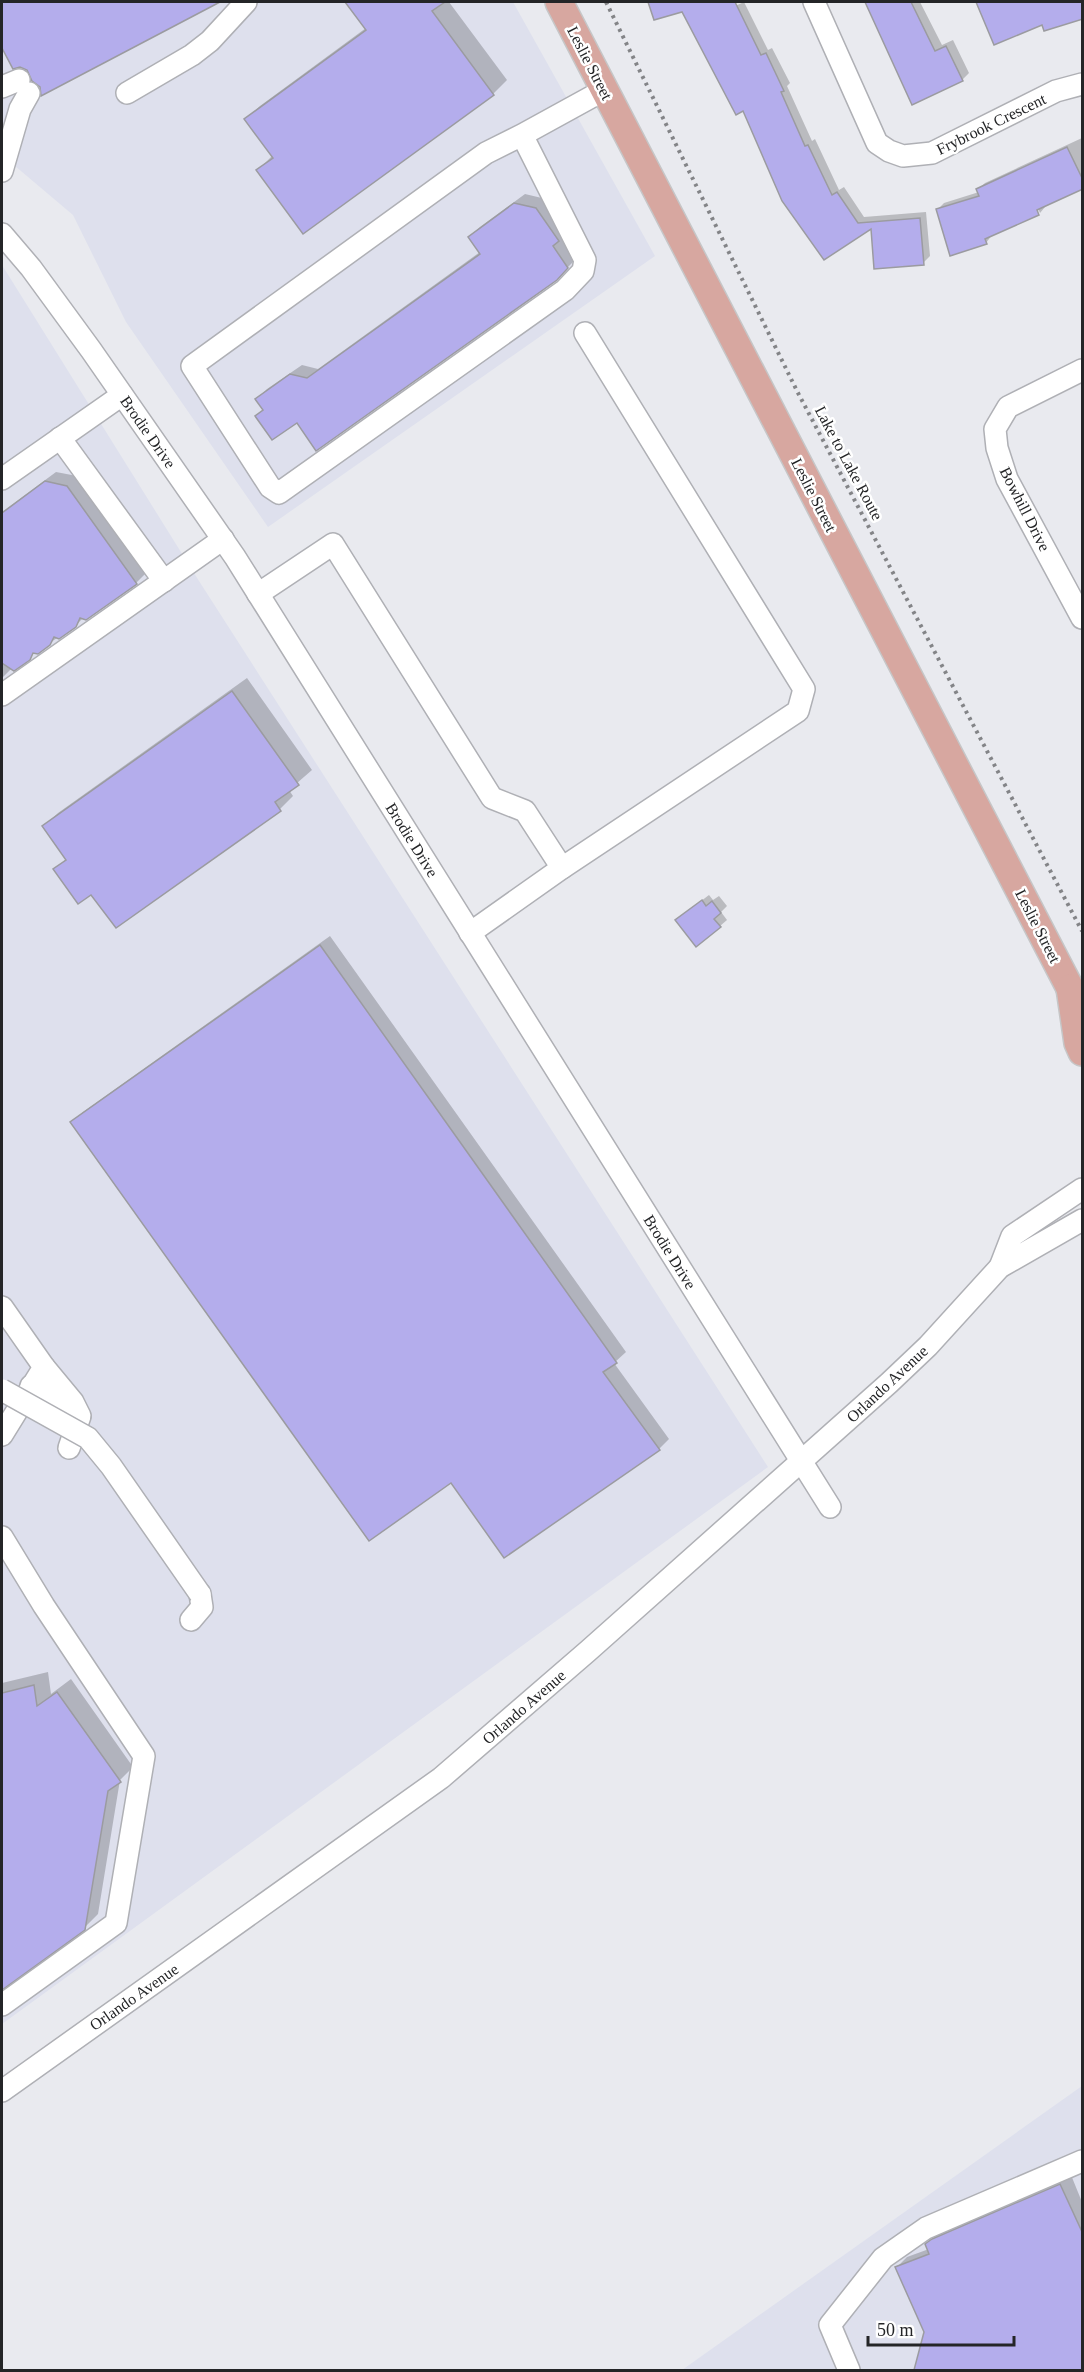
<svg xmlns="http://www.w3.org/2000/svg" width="1084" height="2372" viewBox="0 0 1084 2372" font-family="'Times New Roman',serif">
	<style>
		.built { fill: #dee0ed }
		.shadow { fill: #0003 }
		.building { fill: #b4adec; stroke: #9b9ba0; stroke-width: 1.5 }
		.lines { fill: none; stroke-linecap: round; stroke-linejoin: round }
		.minor-casing { stroke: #afb0b5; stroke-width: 24 }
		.major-casing { stroke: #c6c6c7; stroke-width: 30 }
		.path { stroke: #838487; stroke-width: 4; stroke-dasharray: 3 4.5; stroke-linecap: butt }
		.minor { stroke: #fff; stroke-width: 21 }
		.major { stroke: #d7a7a0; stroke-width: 27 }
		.minor-bridge-casing { stroke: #afb0b5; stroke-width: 24; stroke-linecap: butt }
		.minor-bridge { stroke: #fff; stroke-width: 21 }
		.labels { text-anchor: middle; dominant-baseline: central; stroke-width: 5; stroke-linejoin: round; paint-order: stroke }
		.street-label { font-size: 16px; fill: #242527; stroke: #fff }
	</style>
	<rect width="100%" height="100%" fill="#e9eaef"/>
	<g class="built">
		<path d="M2,2h511l142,254 -387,271 -142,-205 -53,-107 -71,-60z"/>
		<path d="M2,265l197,316 569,886 -766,557z"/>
		<path d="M1082,2086v284h-400z"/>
	</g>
	<g class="shadow">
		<path d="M2,2h209l-7,6 -162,78 -14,-17 -8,-3 -6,1 -12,-23z"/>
		<path d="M347,2h102l58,78 -14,14 -235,76 15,-15 -27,-36 14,-13 106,-78z"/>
		<path d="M650,2h79l2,6 13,-6 24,48 4,-2 18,35 -3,3 25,55 3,-2 24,51 5,-3 20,30 62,-5 4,44 -7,7 -51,-37 -47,32 -81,-149 -62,-99 -27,8z"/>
		<path d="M866,2h54l22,43 11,-5 16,33 -7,7 -49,23z"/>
		<path d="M980,2h102v16l-39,5 -65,-20z"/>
		<path d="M1082,138v49l-38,18 1,2 -5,6 -5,-11 3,12 -46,21 -6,8 -48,-34 6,-6 35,-11 -1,-3 7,-6z"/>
		<path d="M525,194l21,5 32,58 -22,22 -259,142 -33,-12 -7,-10 10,-10 35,-24 16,4 162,-117 -10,-15 10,-10z"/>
		<path d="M56,472l21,4 69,97 -10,10 -52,34 -9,9 -63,42 -10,10v-166z"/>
		<path d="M247,678l65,92 -23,20 4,6 -13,13 -188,83 -37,-23 12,-11 -23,-32 14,-13z"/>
		<path d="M709,895l4,5 6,-4 8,10 -6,6 6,8 -7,6 -36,-12z"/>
		<path d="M330,936l296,416 -12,11 55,76 -10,10 -208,32 -379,-359 11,-10z"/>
		<path d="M48,1672l3,22 20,-15 62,88 -13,13 -22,134 -14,14 -82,60v-305z"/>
		<path d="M1071,2175l11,27v168h-166l10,-38 -29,-65 10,-10 22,-8 -2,-4 10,-11z"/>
	</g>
	<g class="building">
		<path d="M2,2h218l-179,94 -1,-9 -8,-6 -5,-11 -7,-3 -7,2 -11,-21z"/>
		<path d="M345,2h100l-13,9 62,84 -191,139 -47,-64 17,-12 -29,-39 122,-89z"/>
		<path d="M648,2h87l26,53 5,-2 18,38 -3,1 24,54 3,-1 24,50 5,-3 21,31 62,-5 4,47 -50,4 -3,-40 -47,31 -42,-59 -39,-90 -7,4 -54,-103 -28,8z"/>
		<path d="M865,2h46l24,49 11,-5 17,35 -51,24z"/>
		<path d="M976,2h107v17l-39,12 -2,-6 -48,20z"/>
		<path d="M1067,147l16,33v9l-46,21 2,5 -54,24 2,5 -37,12 -14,-47 43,-13 -3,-7z"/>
		<path d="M514,203l22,5 23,33 -6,5 15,22 -11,12 -241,171 -19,-28 -25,17 -17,-24 8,-6 -8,-11 35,-25 17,4 173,-124 -12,-17z"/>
		<path d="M45,481l22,5 70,98 -51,36 -6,-2 -4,9 -17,12 -5,-2 -4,8 -12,9 -5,-1 -3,7 -16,11 -12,-8v-150z"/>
		<path d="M232,691l67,94 -24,17 6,9 -165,117 -25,-33 -13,9 -25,-35 13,-9 -24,-34z"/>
		<path d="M702,900l4,6 6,-5 9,12 -7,6 7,8 -25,20 -21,-27z"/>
		<path d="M320,945l297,418 -14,9 57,78 -156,108 -53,-75 -82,58 -299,-419z"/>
		<path d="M34,1685l3,21 20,-14 64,90 -13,9 -23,139 -83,60v-297z"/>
		<path d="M1060,2184l23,50v136h-169l10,-38 -29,-65 34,-13 -4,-10 7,-5z"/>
	</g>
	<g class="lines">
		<defs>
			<g id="minor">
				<path d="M814,2l63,141 12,8 14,5 29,-3 124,-62 26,-7"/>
				<path d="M2,87l17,-7"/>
				<path d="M127,93l65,-38 18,-14 36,-39"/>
				<path d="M522,135l-36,18 -294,213 78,121 9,6 286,-203 18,-19 2,-11 -63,-125 82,-45"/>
				<path d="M2,171l18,-62 9,-16"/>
				<path d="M2,234l29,34 60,82 144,207 595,950"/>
				<path d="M1082,370l-74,37 -13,22 2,19 10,31 75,139"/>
				<path d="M60,438l104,143"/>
				<path d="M2,479l120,-84"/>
				<path d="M258,594l75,-50 159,254 33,13 37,57"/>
				<path d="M2,695l221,-156"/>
				<path d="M470,933l92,-65 236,-157 6,-22 -219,-356"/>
				<path d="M1000,1267l12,-31 70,-47"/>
				<path d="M2,1307l42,60 -42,68"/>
				<path d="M44,1367l29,35 7,14 -11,32"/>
				<path d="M31,1386l46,28"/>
				<path d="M2,1537l42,69 100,150 -28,167 -114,82"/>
				<path d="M191,1620l11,-13 -2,-13"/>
				<path d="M2,2091l439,-313 147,-127 301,-268 39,-37 72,-79 82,-47"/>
				<path d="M849,2370l-19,-45 53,-67 43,-30 156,-67"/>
			</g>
			<g id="major">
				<path d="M559,2l511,986 12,13"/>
				<path d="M1070,988l8,55 4,9"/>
			</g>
		</defs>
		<use href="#minor" class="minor-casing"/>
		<use href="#major" class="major-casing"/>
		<path class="path" d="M606,2l191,389 285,540"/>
		<use href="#minor" class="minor"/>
		<use href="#major" class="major"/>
		<defs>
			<path id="minor-bridge" d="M2,1390l86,48 23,28 89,128"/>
		</defs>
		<use href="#minor-bridge" class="minor-bridge-casing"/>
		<use href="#minor-bridge" class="minor-bridge"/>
	</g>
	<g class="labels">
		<g class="street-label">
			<text transform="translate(590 63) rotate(63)">Leslie Street</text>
			<text transform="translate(991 124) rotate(-26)">Frybrook Crescent</text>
			<text transform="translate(148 432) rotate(55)">Brodie Drive</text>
			<text transform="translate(849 463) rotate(62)">Lake to Lake Route</text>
			<text transform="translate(814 495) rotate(63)">Leslie Street</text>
			<text transform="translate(1025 509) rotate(63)">Bowhill Drive</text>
			<text transform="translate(412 840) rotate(58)">Brodie Drive</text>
			<text transform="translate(1038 926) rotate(63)">Leslie Street</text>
			<text transform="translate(670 1252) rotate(58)">Brodie Drive</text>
			<text transform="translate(887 1384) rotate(-43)">Orlando Avenue</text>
			<text transform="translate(524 1707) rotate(-41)">Orlando Avenue</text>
			<text transform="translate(134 1997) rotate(-35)">Orlando Avenue</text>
		</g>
	</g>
	<rect width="1084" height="2372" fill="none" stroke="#242527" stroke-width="6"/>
	<path d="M868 2336v9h146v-9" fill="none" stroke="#242527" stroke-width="3"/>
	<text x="877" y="2336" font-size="18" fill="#242527" stroke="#ffffff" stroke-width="4.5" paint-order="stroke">50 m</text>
</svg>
